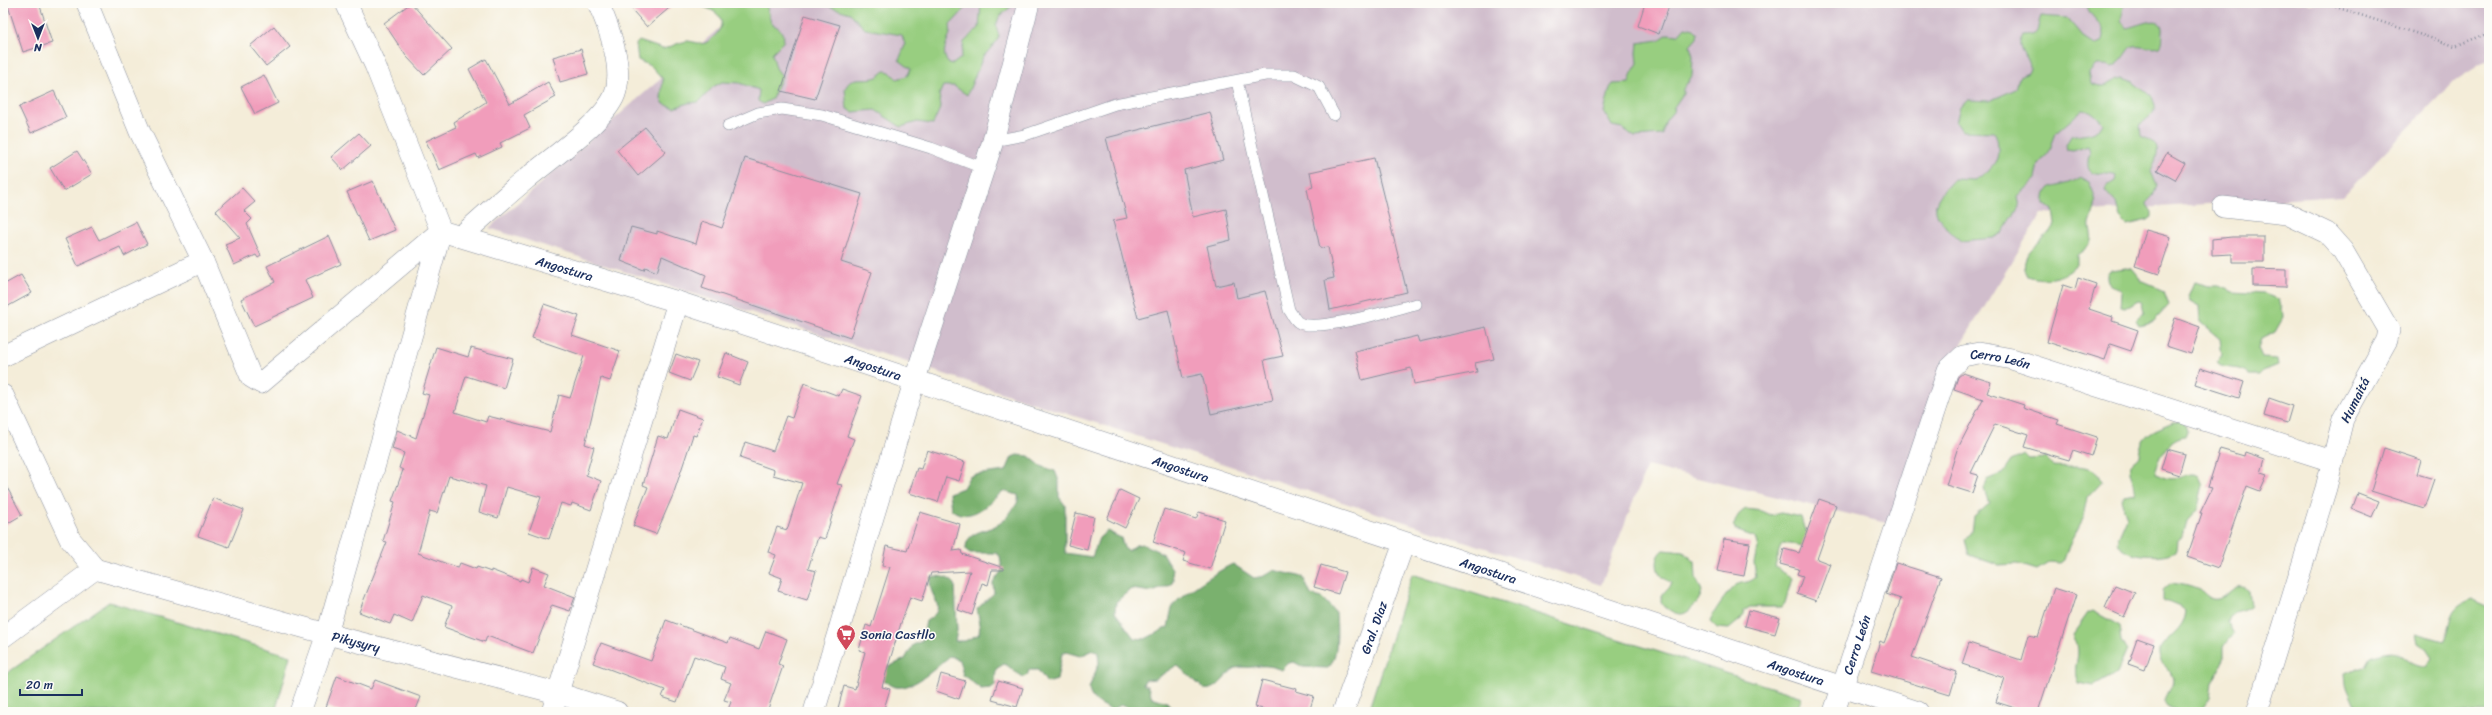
<svg xmlns="http://www.w3.org/2000/svg" width="2492" height="715" viewBox="0 0 2492 715" font-family="Sriracha,sans-serif">
	<style>
		.industrial { fill: #d0bdcc }
		.green { fill: #98ce80; stroke: #5a7e6f }
		.forest { fill: #7ab16e; stroke: #4a7066 }
		.building { fill: #f19dbb }
		.lines { fill: none; stroke-linecap: round; stroke-linejoin: round }
		.service-casing { stroke: #888e9c; stroke-width: 12 }
		.minor-casing { stroke: #888e9c; stroke-width: 22 }
		.path { stroke: #888e9c; stroke-width: 2.5; stroke-dasharray: 1 3; stroke-linecap: butt }
		.service { stroke: #fff; stroke-width: 11 }
		.minor { stroke: #fff; stroke-width: 21 }
		.labels { text-anchor: middle; dominant-baseline: central; stroke-width: 3; stroke-linejoin: round; paint-order: stroke }
		.street-label { font-size: 13px; fill: #1b2f5e; stroke: #fdfcf7 }
		.poi-label { font-size: 13px; fill: #1b2f5e; stroke: #fdfcf7; text-anchor: start }
	</style>
	<rect width="100%" height="100%" fill="#fdfcf7"/>
	<filter id="ink" filterUnits="userSpaceOnUse"><feTurbulence type="fractalNoise" baseFrequency=".025" numOctaves="2"/><feDisplacementMap in="SourceGraphic" scale="8" xChannelSelector="R" yChannelSelector="G"/><feConvolveMatrix kernelMatrix="1 2 1 2 8 2 1 2 1" color-interpolation-filters="sRGB"/></filter>
	<filter id="wash" filterUnits="userSpaceOnUse"><feTurbulence type="fractalNoise" baseFrequency=".012" numOctaves="4" result="noise"/><feDisplacementMap in="SourceGraphic" scale="16" xChannelSelector="R" yChannelSelector="G"/><feGaussianBlur stdDeviation="0.9" result="paint"/><feColorMatrix in="noise" values="0 0 0 0 0 0 0 0 0 0 0 0 0 0 0 0 0 1.4 0 .05"/><feComposite in="paint" operator="in"/></filter>
	<g filter="url(#wash)">
		<rect width="100%" height="100%" fill="#f4edd9"/>
		<path class="industrial" d="M748,3h1741v56l-36,23 -110,114 -302,18 -102,166 -40,146 -252,-60 -46,119 -1112,-357z"/>
		<g class="green">
			<path d="M694,3h72l5,20 9,6 4,8 -1,5 -11,11 4,15 6,8 -10,23 -9,5 -5,-3 1,-11 -20,-7 -17,-1 -9,5 -14,15 -11,1 -14,5 -10,-4 -3,-5 2,-20 -11,-12 -14,-7 -2,-16 3,-3 24,8c8,-2 16,-7 24,-8 6,0 13,4 18,2 10,-5 23,-19 12,-29 -6,-6 -16,-7 -23,-11z"/>
			<path d="M818,3h146v7l-14,15c3,15 -12,23 -2,38l5,1 8,-6 3,-16 15,-14 2,-25h34l-16,14 -3,9 3,10 -2,5 -14,16 -16,38 -13,-9h-11l-4,9 2,11 -8,18 -16,-2 -16,5 -26,-17 -22,2 -6,-3 -2,-20c7,-16 19,-7 32,-12 2,-1 5,-4 8,-6l5,1 7,7 10,-3 4,-7 -12,-9 6,-15 -3,-10 -37,-6 -15,-16z"/>
			<path d="M2087,3h38l-4,17 5,8c10,-1 39,-17 37,4 -1,7 1,10 -4,15 -8,3 -17,-3 -25,-1 -7,2 -8,15 -22,21l-5,-2h-11l-7,8 2,10c17,8 18,-2 32,-5l10,4 19,15c9,21 -3,16 -12,29l1,10c4,3 8,3 11,6 11,8 2,20 -1,29l6,15 -4,10 -7,7 6,9v5l-4,3 -21,5 -7,-7 -4,-15 -11,-12 2,-5 8,-5 1,-5c-18,-6 -34,4 -26,-25l-2,-5 -15,5 -6,-1 -1,-5 5,-9c11,-3 25,-1 32,-12 -3,-6 -13,-15 -20,-15l-27,24 -7,19 -10,12 -3,15 -19,18 2,10 -17,26 -9,5 -32,3c-8,-6 -29,-25 -25,-37 3,-10 12,-18 18,-25l20,1c5,-2 19,-12 22,-18 3,-7 3,-24 -2,-30l-32,-1 -6,-9 4,-15 8,-7 21,1 27,-12 3,-12 9,-4 2,-4c0,-13 -17,-21 -7,-33 19,-1 12,-5 18,-20l26,2 16,19 14,7 5,-2c9,-17 -15,-23 -15,-39z"/>
			<path d="M1685,27l9,2 4,4 -1,5 -7,8 3,10 -1,20 -9,13v5l-9,13 -1,5 -7,8 -4,15 -27,2 -13,-9 -10,-2 -8,-14 6,-24 3,-4 16,-1 3,-10 6,-10 -1,-10 1,-10 21,-3 9,-6 10,1z"/>
			<path d="M2081,177l8,4c9,22 8,22 1,43 -1,3 1,6 1,9 3,11 -6,16 -14,22v10c-12,13 -33,17 -49,11 -14,-24 18,-34 27,-51l-2,-15 -8,-6c-1,-20 8,-16 21,-20 5,-1 10,-4 15,-7z"/>
			<path d="M2126,268l5,1 10,12 23,10 5,14 -15,16 -15,4 -3,-5 8,-7 -2,-10 -4,-3 -13,8 -5,-1 1,-15c-6,-8 -15,-5 -14,-18l3,-4z"/>
			<path d="M2194,282l15,4h10l14,6 30,2 14,5 5,9 1,10 -8,14 -14,7 -3,10 4,9 15,1 1,6 -15,6 -4,4h-10c-9,-11 -22,-3 -33,-12l6,-8 -2,-16 -20,-17 -1,-16 -9,-5 -2,-5z"/>
			<path d="M2174,422h10l3,9 -2,5c-19,3 -24,20 -30,37 23,15 30,-5 44,3l4,9 -6,25 -10,11 -4,15 -5,4 -1,10c-9,9 -56,8 -60,-9l10,-23 -6,-19 3,-4 11,-2c2,-9 -10,-23 -3,-30 2,-3 5,-3 7,-7 1,-24 17,-26 35,-34z"/>
			<path d="M2025,455l4,4 16,-1 8,8c16,2 44,-6 49,16l-14,15 -4,20 -15,28 -5,15 -4,3 -10,-1 -13,8 -19,-6 -20,1 -29,-10 -4,-15 7,-8 2,-15 15,-13 -5,-15 3,-9 15,-6 9,-13z"/>
			<path d="M1746,509l16,2 9,4 10,-2 20,4 3,11 7,6 -7,12 -21,-3 -3,4 -5,20 17,11 -7,25 -3,4h-32l-5,3 -4,9 -12,10 -12,-1 -7,-7c2,-7 20,-33 26,-36 7,-4 13,-1 20,-8l-2,-15 4,-14 -3,-11 -20,-7c-2,-9 3,-17 11,-21z"/>
			<path d="M1664,550l20,2 11,10 1,16 6,13c-1,8 -12,22 -20,23 -7,1 -22,-8 -21,-15 1,-7 8,-10 10,-16 -2,-2 -5,-3 -8,-6 -8,-6 -8,-21 1,-27z"/>
			<path d="M1412,574l390,123 -6,15h-428z"/>
			<path d="M2171,583c10,1 19,3 28,7 7,3 10,11 19,9 12,-3 16,-19 31,-9l2,15c-8,8 -21,3 -24,16l7,13 -10,12v14l-12,23 -2,15 -9,12 -22,2 -12,-6 -2,-5c1,-7 8,-14 8,-21 -1,-12 -16,-16 -14,-30 8,-14 25,-20 27,-38l-4,-4 -19,-8v-10z"/>
			<path d="M2472,600l17,8v104h-122l-3,-4 -10,-4 -8,-19 -1,-11 21,-8 5,-9c38,-15 29,10 56,10l6,-9 -6,-9 -9,-6 -2,-10 29,8c9,-21 2,-31 27,-41z"/>
			<path d="M109,602l182,54 -16,56h-272v-36z"/>
			<path d="M2093,611l27,15 2,15 5,9 -10,23 -23,13 -16,-3c-8,-19 7,-26 -5,-49l15,-21z"/>
		</g>
		<path class="forest" d="M1017,455l12,1 12,10 14,5 4,10v16l6,8v48l27,4 7,-19 8,-7 14,7 3,10 4,3 8,-6 6,-1 20,9 10,16 1,11 -2,5 -19,7 -21,-3 -15,13 -1,10 19,26 11,1 23,-12c2,-7 2,-15 5,-21 5,-9 49,-38 60,-42l21,14 10,-2 9,-6 30,7 8,18 11,3 14,15c1,14 3,46 -8,55l-25,-1 -9,-5 -5,1 -7,7c-15,-5 -16,-5 -30,-3 -5,1 -11,-1 -16,1 -12,6 -17,24 -32,21l-27,-24 -22,14 -10,1 -2,4 5,3 4,10 15,5 6,10h-45l-2,-6 -5,-1 -9,5c-11,-5 -22,-9 -23,-22l10,-25 -1,-10 -4,-3 -14,6 -14,-4 -4,2 -5,26 -10,3 -9,-13h-9l-2,6 -3,1c-11,-4 -13,-11 -20,-13l-8,5 -1,16 -4,3 -10,1 -18,-14 -4,-15 -9,-4c-15,12 -50,49 -68,21l4,-9 19,-9 8,-14 9,-4 4,-20c26,-15 -1,-24 5,-44 9,-2 18,0 24,7l2,47 -2,10h10l14,-7 1,-10 -3,-15 17,-16 -1,-10 9,-13 -2,-14 -4,-3h-26l-4,-3c-1,-18 17,-18 29,-24 9,-4 13,-10 18,-17 4,-5 6,-8 5,-14l-15,-4c-14,12 -33,34 -52,18l-2,-16 14,-5 6,-11 5,-2 32,-4 6,-14z"/>
		<g id="blocks">
			<g class="building">
				<path d="M18,3h21l13,40 -29,9 -15,-46z"/>
				<path d="M411,3l41,46 -28,26 -18,-19 -22,-33z"/>
				<path d="M626,3h49l-28,24z"/>
				<path d="M1645,3h25l-11,31 -21,-8z"/>
				<path d="M805,15l35,10 -25,74 -34,-8z"/>
				<path d="M274,26l16,21 -24,19 -16,-20z"/>
				<path d="M581,49l7,25 -28,8 -7,-25z"/>
				<path d="M486,59l24,45 38,-22 8,15 -32,18 6,13 -30,15 2,4 -24,11 -2,-4 -37,16 -13,-29 30,-14 -2,-5 32,-20 -17,-33z"/>
				<path d="M264,75l14,28 -23,11 -14,-27z"/>
				<path d="M54,91l12,26 -35,16 -12,-26z"/>
				<path d="M1210,112l13,48 -39,10 9,47 33,-8 5,31 -24,6 9,40 18,-4 3,16 28,-7 18,65 -19,4 9,40 -62,14 -9,-40 -19,4 -15,-68 -30,8 -25,-97 14,-3 -21,-80z"/>
				<path d="M645,127l21,25 -28,24 -21,-26z"/>
				<path d="M359,133l12,13 -28,24 -12,-13z"/>
				<path d="M77,151l15,23 -28,17 -14,-23z"/>
				<path d="M2167,153l18,10 -10,17 -18,-10z"/>
				<path d="M745,158l117,36 -21,68 31,10 -22,66 -148,-50 4,-13 -44,-19 -5,16 -12,-5 -1,3 -23,-9 10,-34 26,7v-3l39,13 6,-23 20,7z"/>
				<path d="M1374,158l33,134 -77,18 -5,-30 9,-2 -6,-31 -8,1 -13,-59 6,-2 -3,-15z"/>
				<path d="M373,181l22,49 -26,11 -22,-49z"/>
				<path d="M242,188l13,14 -11,9 8,8 -5,5 14,32 -3,2 -2,-3 -22,10 -9,-21 15,-6 -24,-27z"/>
				<path d="M136,222l11,22 -23,12 -4,-9 -42,19 -13,-27 27,-12 7,13z"/>
				<path d="M2146,230l25,7 -12,37 -24,-8z"/>
				<path d="M329,236l12,28 -36,16 8,18 -59,28 -13,-27 34,-17 -8,-16z"/>
				<path d="M2232,237h32v25h-32v-8l-20,1v-16z"/>
				<path d="M2253,269l33,1v17l-33,-1z"/>
				<path d="M21,275l11,18 -29,16v-24z"/>
				<path d="M2078,278l18,6 -7,25 24,8 -1,4 26,9 -7,21 -21,-7 -5,16 -58,-18 16,-57 12,4z"/>
				<path d="M544,304l35,12 -7,19 48,16 -10,30 -9,-3 -16,66 9,3 -8,28 15,6 -10,29 -19,-7 -1,3 -10,-3 -12,36 -20,-7 12,-35 -34,-10 -9,31 -19,-6 7,-26 -37,-10 -12,37 -7,-2 -12,42 40,15 2,-5 16,6 1,-2 14,5v-2l29,11 1,-2 7,3 5,-15 16,6 -5,12 31,12 -5,14 -18,-6 -19,48 -46,-17 -2,6 -41,-15 8,-21 -29,-11 -11,28 -18,-8 -4,9 -31,-12 28,-70 -4,-1 12,-39 -3,-1 11,-31 -4,-2 5,-15 -12,-4 5,-19 19,8 13,-43 -7,-2 14,-46 32,10 3,-9 42,11 -9,29 -38,-12 -11,36 31,10 2,-6 62,16 9,-37 11,3 14,-42 -52,-18z"/>
				<path d="M2175,318l25,9 -9,27 -25,-8z"/>
				<path d="M1486,327l8,32 -19,4 2,9 -63,12 -3,-16 -49,12 -7,-29 62,-15 2,6z"/>
				<path d="M726,353l22,9 -9,23 -22,-8z"/>
				<path d="M676,354l22,8 -8,19 -21,-8z"/>
				<path d="M2200,368l44,14 -5,16 -44,-14z"/>
				<path d="M1963,373l28,9 -4,11 37,12 -1,3 36,12 -2,4 40,13 -6,19 -18,-6 -4,10 -45,-13 4,-12 -33,-11 -24,49 7,2 -6,18 -26,-8 11,-35 26,-51 -29,-10 4,-12z"/>
				<path d="M804,383l35,13 3,-7 20,7 -15,40 7,3 -17,45 5,1 -10,31 -7,23 -7,-2 -10,32 8,2 -9,29 -29,-9 4,-13 -13,-5 7,-18 -8,-3 9,-25 10,3 15,-47 -29,-8 1,-5 -34,-12 5,-16 28,9 13,-35 6,2z"/>
				<path d="M2269,398l23,8 -5,17 -23,-7z"/>
				<path d="M678,409l25,9 -7,18 -3,-1 -20,60 -17,39 -23,-8 15,-39 -5,-2 15,-49 10,3z"/>
				<path d="M2384,448l37,12 -4,14 17,5 -10,29 -53,-17z"/>
				<path d="M2167,449l18,5 -6,21 -18,-6z"/>
				<path d="M2220,449l24,7 1,-4 20,7 -4,14 6,2 -7,16 -13,-5 -29,82 -31,-11 15,-44h-2l12,-25 -4,-1z"/>
				<path d="M927,450l38,12 -6,19 -13,-4 -8,25 -29,-9 8,-25 4,1z"/>
				<path d="M3,480l19,35 -19,11z"/>
				<path d="M1120,490l19,9 -14,29 -18,-9z"/>
				<path d="M2358,493l21,8 -7,16 -20,-8z"/>
				<path d="M213,498l31,12 -15,37 -31,-11z"/>
				<path d="M1819,499l17,6 -19,54 13,5 -14,37 -19,-7 6,-18 -6,-2 2,-5 -19,-5 4,-15 15,4z"/>
				<path d="M1164,509l32,10 3,-7 26,8 -15,49 -27,-8 3,-8 -33,-11z"/>
				<path d="M920,512l40,12 -7,27 8,-1 1,4 42,14v2h-12l-4,15 -6,-2 -10,32 -14,-5 12,-39 -39,2 -9,28 -12,-4 -9,26 -19,64 8,2 -7,23h-46l7,-26 11,3 10,-37 -6,-2 7,-25 5,2 19,-60 -8,-1 4,-20 21,5z"/>
				<path d="M1076,513l18,4 -7,33 -19,-5z"/>
				<path d="M1724,539l26,4 -6,33 -27,-5z"/>
				<path d="M1896,563l45,14 -29,80 45,15 -7,23 -79,-24 9,-30 4,2 17,-44 -15,-5z"/>
				<path d="M1321,565l24,7 -7,22 -24,-7z"/>
				<path d="M2115,585l20,8 -11,24 -19,-9z"/>
				<path d="M2054,588l22,7 -38,117h-10l-32,-10 8,-24 -42,-14 7,-21 52,17 7,-25 10,2z"/>
				<path d="M1749,610l31,8 -5,16 -30,-8z"/>
				<path d="M666,620l62,23 2,-5 29,11 7,-18 21,8 -9,25 5,2 -16,46h-40l4,-10 -7,-2 7,-17 -10,-4 4,-12 -31,-11 -17,46 -15,-5 3,-7 -72,-27 8,-20 50,18z"/>
				<path d="M2137,638l17,6 -9,26 -17,-6z"/>
				<path d="M941,674l24,7 -6,18 -23,-8z"/>
				<path d="M337,676l34,13 4,-9 46,17 -6,15h-74l-15,-5z"/>
				<path d="M1262,680l35,9 -1,2 18,5 -5,16h-34l-20,-5z"/>
				<path d="M998,681l25,7 -6,19 -25,-7z"/>
			</g>
		</g>
	</g>
	<g filter="url(#ink)">
		<use href="#blocks" fill-opacity="0" stroke="#888e9c" stroke-width="1"/>
		<g class="lines">
			<defs>
				<g id="service">
					<path d="M1237,81l52,229c3,4 6,10 9,12 16,12 97,-13 118,-18"/>
					<path d="M728,126l30,-13 24,-4 40,6 109,33 52,20"/>
					<path d="M993,141l32,-6 90,-31 150,-29h29l25,12 15,28"/>
				</g>
				<g id="minor">
					<path d="M2223,207l64,7 40,19 16,18 46,79 -2,10 -44,79 -17,69 -69,224"/>
					<path id="s1" d="M441,231l237,71 1240,410"/>
					<path d="M461,236c21,-18 42,-38 64,-56 23,-20 80,-58 90,-86 9,-26 -6,-67 -17,-91"/>
					<path d="M203,261l48,116 10,6 180,-152"/>
					<path d="M3,356l200,-95 -63,-129 -53,-129"/>
					<path d="M3,395l67,144 25,30"/>
					<path id="s2" d="M95,569l232,65 230,59 60,19"/>
					<path d="M3,637l92,-68"/>
					<path d="M300,712l27,-78 114,-403 -66,-166 -29,-62"/>
					<path d="M552,712l126,-410"/>
					<path d="M814,712l101,-333 78,-238 36,-138"/>
					<path id="s3" d="M1343,712l61,-169"/>
					<path id="s4" d="M1834,712l114,-342 15,-14 16,-3 33,6 320,102"/>
				</g>
			</defs>
			<use href="#service" class="service-casing"/>
			<use href="#minor" class="minor-casing"/>
			<path class="path" d="M2324,3l131,43 34,-13"/>
			<use href="#service" class="service"/>
			<use href="#minor" class="minor"/>
		</g>
	</g>
	<defs>
		<symbol id="supermarket-pin" viewBox="-11 -11 22 30"><path d="M0 17L-7.5 6A9.5 9.5 0 1 1 7.5 6Z" fill="#d1495b" stroke="#fdfcf7"/><path d="M-6-5.5h2.5l.6 2H6L4.5 2H-2.5L-4.4-4H-6ZM-1.5 3.2a1.3 1.3 0 1 0 .1 0ZM3 3.2a1.3 1.3 0 1 0 .1 0Z" fill="#fff"/></symbol>
	</defs>
	<g fill-rule="evenodd">
		<use href="#supermarket-pin" x="835" y="623" width="22" height="30"/>
	</g>
	<g class="labels">
		<g class="street-label">
			<text stroke="none"><textPath href="#s1" startOffset="129">Angostura</textPath></text>
			<text stroke="none"><textPath href="#s4" startOffset="419">Cerro León</textPath></text>
			<text stroke="none"><textPath href="#s1" startOffset="453">Angostura</textPath></text>
			<text transform="translate(2355 400) rotate(-63)">Humaitá</text>
			<text stroke="none"><textPath href="#s1" startOffset="777">Angostura</textPath></text>
			<text stroke="none"><textPath href="#s1" startOffset="1101">Angostura</textPath></text>
			<text stroke="none"><textPath href="#s3" startOffset="90">Gral. Diaz</textPath></text>
			<text stroke="none"><textPath href="#s2" startOffset="271">Pikysyry</textPath></text>
			<text stroke="none"><textPath href="#s4" startOffset="71">Cerro León</textPath></text>
			<text stroke="none"><textPath href="#s1" startOffset="1425">Angostura</textPath></text>
		</g>
		<g class="poi-label">
			<text x="860" y="634">Sonia Castllo</text>
		</g>
	</g>
	<rect width="2492" height="715" fill="none" stroke="#fdfcf7" stroke-width="16"/>
	<g transform="translate(38 38) rotate(180)" stroke="#fdfcf7" stroke-width="3" paint-order="stroke">
	<path d="M0-3L7 15L0 10L-7 15Z" fill="#1b2f5e"/>
	<text y="-6" font-size="11" font-weight="bold" text-anchor="middle" fill="#1b2f5e">N</text>
	</g>
	<path d="M20 689v6h62v-6" fill="none" stroke="#1b2f5e" stroke-width="2"/>
	<text x="26" y="689" font-size="12" fill="#1b2f5e" stroke="#fdfcf7" stroke-width="3" paint-order="stroke">20 m</text>
</svg>
